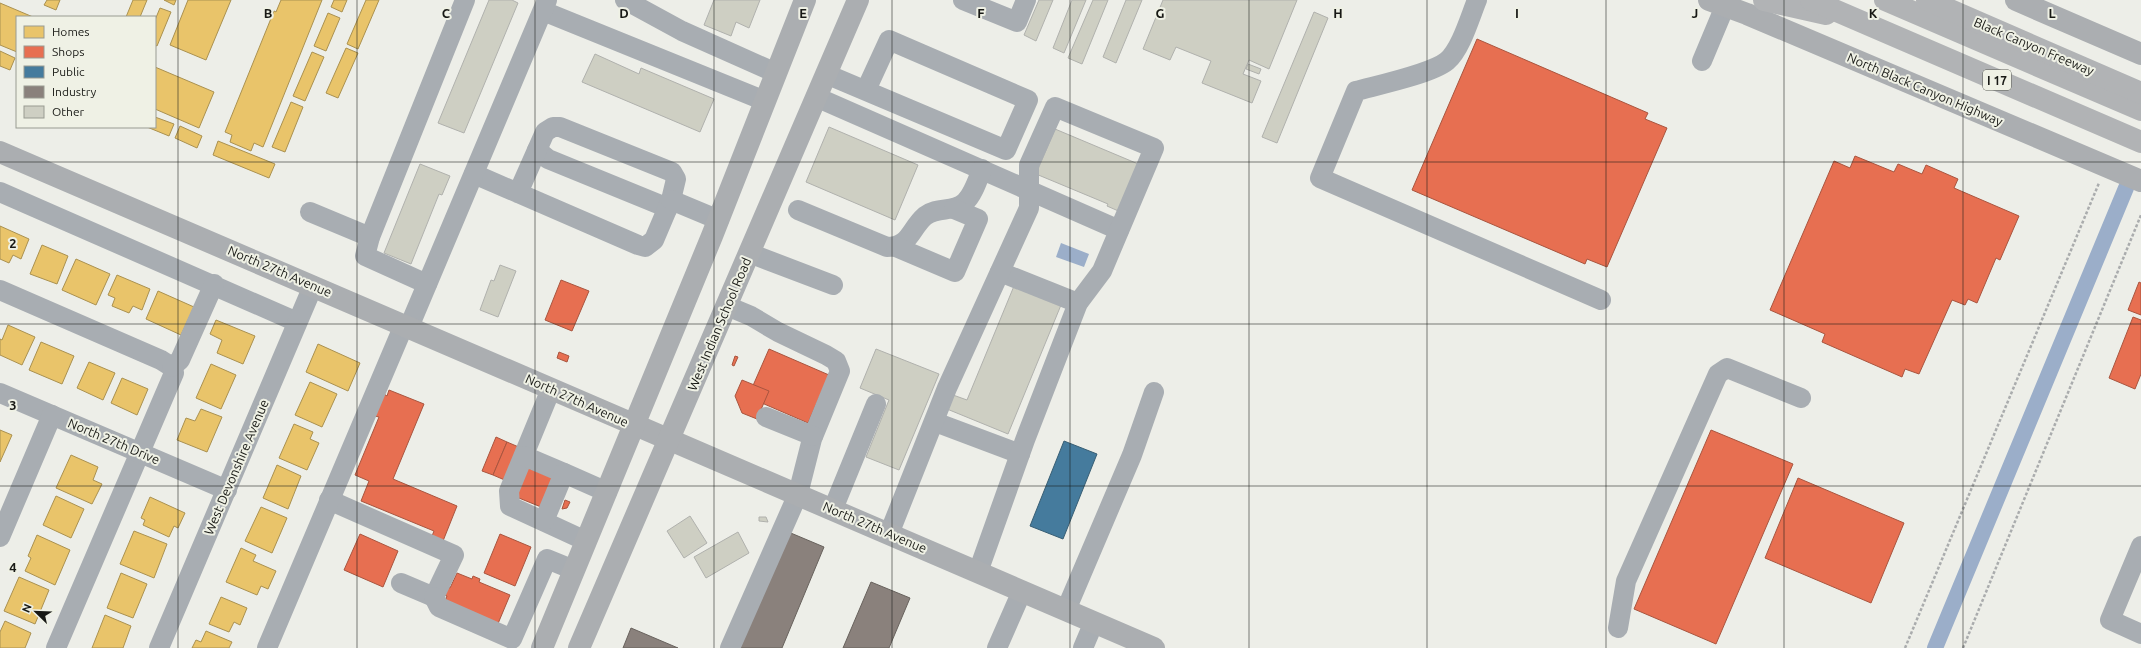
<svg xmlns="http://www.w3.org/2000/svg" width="2141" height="648" viewBox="0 0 2141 648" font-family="Ubuntu,sans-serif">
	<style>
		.water { fill: #9baec9 }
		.homes { fill: #e9c46a; stroke: #aa9150 }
		.shops { fill: #e76f51; stroke: #a9553f }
		.public { fill: #457b9d; stroke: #385e74 }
		.industry { fill: #8a817c; stroke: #68625d }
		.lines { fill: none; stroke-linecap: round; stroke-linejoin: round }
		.canal { stroke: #9baec9; stroke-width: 16 }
		.building { fill: #cecfc3; stroke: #b0b1ad }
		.path { stroke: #aaacad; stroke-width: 2.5; stroke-dasharray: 3 2; stroke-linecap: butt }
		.minor { stroke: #a8adb2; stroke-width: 20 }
		.major { stroke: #abaeb1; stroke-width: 22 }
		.highway { stroke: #b1b3b5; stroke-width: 22 }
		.grid { fill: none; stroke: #181915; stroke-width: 1; stroke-opacity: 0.55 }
		.labels { text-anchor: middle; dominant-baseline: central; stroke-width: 4; stroke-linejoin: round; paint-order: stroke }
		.shield { fill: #eff1e5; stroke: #585a53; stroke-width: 1 }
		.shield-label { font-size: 12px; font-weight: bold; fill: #181915 }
		.street-label { font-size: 13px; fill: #181915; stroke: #eff1e5 }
		.grid-label { font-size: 13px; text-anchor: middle; font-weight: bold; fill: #181915; stroke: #eff1e5; stroke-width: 4; stroke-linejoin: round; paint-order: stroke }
	</style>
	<rect width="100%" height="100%" fill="#edeee8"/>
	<path class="water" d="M1061,243l28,11 -5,13 -28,-10z"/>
	<g class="homes">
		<path d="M47,0h13l-4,10 -12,-5z"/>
		<path d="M133,0h14l-7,17h-14z"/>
		<path d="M164,0h12l-2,5z"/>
		<path d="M188,0h43l-25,60 -36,-15z"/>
		<path d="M281,0h41l-59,147 -9,-4 -3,8 -21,-9 2,-7 -7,-3 49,-121 2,1z"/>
		<path d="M334,0h13l-5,12 -11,-5z"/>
		<path d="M366,0h13l-21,49 -11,-5z"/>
		<path d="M0,3l33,14h-16v35l-17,-7z"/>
		<path d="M160,8l11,4 -14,34 -2,-1v-25z"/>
		<path d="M328,13l12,5 -14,33 -12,-5z"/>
		<path d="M346,48l12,5 -20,45 -12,-5z"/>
		<path d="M0,51l15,7 -5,12 -10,-4z"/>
		<path d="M312,52l12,5 -19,44 -12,-5z"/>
		<path d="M155,67l59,25 -15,36 -44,-19z"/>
		<path d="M291,102l12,5 -18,45 -13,-5z"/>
		<path d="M155,117l19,7 -5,12 -22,-9h8z"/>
		<path d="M180,126l22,10 -5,12 -22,-10z"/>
		<path d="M218,141l57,23 -6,14 -56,-23z"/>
		<path d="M0,226l29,13 -8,20 -8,-4 -4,8 -9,-4z"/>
		<path d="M42,245l26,11 -11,28 -27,-10z"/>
		<path d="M76,259l34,15 -14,31 -34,-15z"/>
		<path d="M117,275l33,14 -8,21 -9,-4 -4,7 -17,-7 3,-8 -7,-3z"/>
		<path d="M158,291l36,16 -13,28 -35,-16z"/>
		<path d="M216,320l39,16 -12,28 -26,-11 5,-13 -12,-6z"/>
		<path d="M8,325l27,12 -13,28 -22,-10v-16l2,1z"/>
		<path d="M41,342l33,14 -12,28 -33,-14z"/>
		<path d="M318,344l42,19 -12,28 -42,-19z"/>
		<path d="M89,362l26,11 -12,27 -26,-12z"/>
		<path d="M211,364l25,11 -15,34 -25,-11z"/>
		<path d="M122,378l26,11 -11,26 -26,-12z"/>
		<path d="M310,382l27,12 -15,33 -27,-12z"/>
		<path d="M201,409l21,8 -15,35 -30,-12 9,-22 9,3z"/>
		<path d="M294,424l19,8 -3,7 9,4 -12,27 -28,-12z"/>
		<path d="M0,430l12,5 -12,27z"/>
		<path d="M71,455l27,12 -5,13 9,4 -10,20 -36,-16z"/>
		<path d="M277,465l24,11 -13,33 -25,-11z"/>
		<path d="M56,496l28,13 -13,29 -28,-13z"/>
		<path d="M150,497l35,16 -7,15 -4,-2 -5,11 -26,-12 2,-5 -4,-2z"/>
		<path d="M261,507l26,11 -15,35 -27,-12z"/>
		<path d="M134,531l33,13 -13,34 -34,-14z"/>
		<path d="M37,535l33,15 -15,35 -30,-14 6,-13 -3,-2z"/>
		<path d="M241,548l15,7 -3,6 23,10 -8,18 -7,-3 -4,9 -31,-13z"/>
		<path d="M121,573l26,11 -14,34 -26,-10z"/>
		<path d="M19,577l30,13 -14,34 -31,-13z"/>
		<path d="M221,597l26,11 -7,17 -6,-3 -5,10 -20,-8z"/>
		<path d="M105,615l26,11 -8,22h-31z"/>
		<path d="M5,621l26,12 -6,15h-25v-16z"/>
		<path d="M206,631l26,11 -3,6h-37l4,-8 5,2z"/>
	</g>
	<g class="shops">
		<path d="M1477,39l171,74 -3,6 22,9 -60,139 -20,-8 -2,5 -173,-74z"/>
		<path d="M1855,156l39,16 4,-8 24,10 4,-9 32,14 -4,9 65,28 -19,44 -4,-2 -19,45 -9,-4 -3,6 -13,-5 -33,74 -14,-5 -3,8 -80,-35 3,-8 -55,-24 64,-149 16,7z"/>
		<path d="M561,280l28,11 -17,40 -27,-11z"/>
		<path d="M2139,282l2,1v32l-13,-5z"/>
		<path d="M2133,317l8,3v54l-6,15 -26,-11z"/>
		<path d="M769,349l60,26 -21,48 -60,-26z"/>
		<path d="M559,352l10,4 -2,6 -10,-4z"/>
		<path d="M735,356l3,1 -4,9 -2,-1z"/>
		<path d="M742,380l27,11 -12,28 -15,-6 -7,-17z"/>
		<path d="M389,390l35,14 -31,75 64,27 -14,35 -11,-5 2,-5 -73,-30 8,-20 -14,-6 24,-58 -4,-1 9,-22 3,2z"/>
		<path d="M1711,430l82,34 -77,180 -82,-35z"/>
		<path d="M496,437l11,5 -14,33 -11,-4z"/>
		<path d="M507,442l14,6 -14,33 -14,-6z"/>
		<path d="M526,467l32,13 -12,29 -32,-13z"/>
		<path d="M1798,478l106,45 -33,80 -106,-45z"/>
		<path d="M565,500l5,2 -3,6 -5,1z"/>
		<path d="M360,534l38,17 -15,36 -39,-17z"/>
		<path d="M500,534l31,13 -16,39 -31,-13z"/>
		<path d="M457,573l15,6 1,-3 7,3 -1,3 31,13 -13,31 -53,-23 3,-7 -5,-2 4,-8 4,2z"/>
	</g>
	<path class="public" d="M1064,441l33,13 -34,85 -33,-13z"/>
	<g class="industry">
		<path d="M786,531l38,16 -42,101h-45z"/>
		<path d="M871,582l39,16 -21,50h-46z"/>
		<path d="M631,628l47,20h-55z"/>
	</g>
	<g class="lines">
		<path class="canal" d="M1935,648l191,-460"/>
	</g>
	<g class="building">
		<path d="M489,0h23l6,3 -54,130 -26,-10z"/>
		<path d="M714,0h46l-11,28 -13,-6 -5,14 -27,-11z"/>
		<path d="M1039,0h14l-17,41 -12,-6z"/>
		<path d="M1072,0h14l-22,53 -11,-5z"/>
		<path d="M1093,0h15l-26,64 -14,-6z"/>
		<path d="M1126,0h16l-26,63 -13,-6z"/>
		<path d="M1163,0h134l-28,69 -20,-9 -6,14 18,7 -9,22 -50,-20 9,-22 -35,-14 -6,13 -27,-11z"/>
		<path d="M1314,12l14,6 -51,125 -15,-6z"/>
		<path d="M595,54l44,20 2,-6 73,31 -14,33 -118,-50z"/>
		<path d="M1248,64l13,5 -2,5 -13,-5z"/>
		<path d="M829,127l89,38 -23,55 -89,-38z"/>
		<path d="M1055,129l88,37 -20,47 -16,-7 1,-2 -72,-30z"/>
		<path d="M420,164l30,12 -8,19 -3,-1 -28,70 -27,-11z"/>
		<path d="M500,265l16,6 -18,46 -18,-7 11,-30 3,1z"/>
		<path d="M1014,286l47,19 -53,129 -61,-25 6,-14 14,5z"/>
		<path d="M876,349l63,25 -40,96 -33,-13 23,-57 -29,-12z"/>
		<path d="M690,516l17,27 -23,15 -17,-27z"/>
		<path d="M759,517h7l2,5 -9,-1z"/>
		<path d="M738,532l11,21 -43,25 -12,-21z"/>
	</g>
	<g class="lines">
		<g class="path">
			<path d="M1905,648l194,-465"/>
			<path d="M1963,648l178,-433"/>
		</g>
		<g class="minor">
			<path d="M625,0l57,31 94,42"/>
			<path d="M963,0l54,22 9,-22"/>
			<path d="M1477,0c-7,17 -16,49 -30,61 -16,13 -69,24 -91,30l-36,87 281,122"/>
			<path d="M543,11l222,90"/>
			<path d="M1702,61l23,-55"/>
			<path d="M826,74l180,76 22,-50 -139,-60 -23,50"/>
			<path d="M816,97l303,133"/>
			<path d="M537,150l11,9 120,49"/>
			<path d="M474,174l164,71 7,2 9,-7 17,-40 5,-21 -4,-7 -112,-45h-7l-8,5 -27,61"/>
			<path d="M0,192l297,130"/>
			<path d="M671,200l48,20"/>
			<path d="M798,210l89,37c23,0 23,-18 38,-31 13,-10 29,-3 40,-14 8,-7 13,-23 17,-33"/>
			<path d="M310,212l60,25"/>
			<path d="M896,247l59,25 23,-53 -24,-10"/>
			<path d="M749,253l84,32"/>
			<path d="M1000,272l78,31"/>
			<path d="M427,284l-62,-28 5,-19 95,-237"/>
			<path d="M0,290l161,70 11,7 2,6 -118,275"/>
			<path d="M727,306l24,10 27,16 48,23 10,6 4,10 -28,68 -14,55 -68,154"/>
			<path d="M409,327l138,-327"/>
			<path d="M172,367l8,-7 34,-76"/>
			<path d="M551,389l-42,102 1,15 76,35"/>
			<path d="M0,393l227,97"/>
			<path d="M766,417l47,19"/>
			<path d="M935,422l85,32"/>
			<path d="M524,456l40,17"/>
			<path d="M329,500l125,55 -20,42 -33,-14"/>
			<path d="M833,509l43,-105"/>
			<path d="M544,521l20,-48 43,19"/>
			<path d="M889,534l58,-146 82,-180v-43l26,-58 99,41 -52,123 -24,32 -53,137 -47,132"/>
			<path d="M0,537l52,-122"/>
			<path d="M2141,546l-31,74 31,14"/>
			<path d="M434,597l5,10 73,32 35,-80 27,11"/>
			<path d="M1066,610l66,-155 22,-63"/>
			<path d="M1618,628l8,-47 92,-207 9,-6 74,30"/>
			<path d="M159,648l154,-362"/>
			<path d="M267,648l137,-323"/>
			<path d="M997,648l25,-57"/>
			<path d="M1083,648l11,-26"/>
		</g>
		<g class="major">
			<path d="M1709,0l38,14 394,167"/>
			<path d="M2016,0l125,54"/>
			<path d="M0,152l1154,496"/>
			<path d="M542,648l170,-412 93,-236"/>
			<path d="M579,648l279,-648"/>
		</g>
		<g class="highway">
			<path d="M1764,0l62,14"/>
			<path d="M1811,0l330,142"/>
			<path d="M1885,0l256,110"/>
			<path d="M1927,0l214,93"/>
		</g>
	</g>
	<path class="grid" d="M178,0v648M357,0v648M535,0v648M714,0v648M892,0v648M1070,0v648M1249,0v648M1427,0v648M1606,0v648M1784,0v648M1963,0v648M0,162h2141M0,324h2141M0,486h2141"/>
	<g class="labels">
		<rect class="shield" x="1983" y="70" width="28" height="20" rx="3"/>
		<g class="shield-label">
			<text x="1997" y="80">I 17</text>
		</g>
		<g class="street-label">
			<text transform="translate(2034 46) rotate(23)">Black Canyon Freeway</text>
			<text transform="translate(1925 89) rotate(23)">North Black Canyon Highway</text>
			<text transform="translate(280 271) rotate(23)">North 27th Avenue</text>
			<text transform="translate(719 324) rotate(-67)">West Indian School Road</text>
			<text transform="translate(577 400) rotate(24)">North 27th Avenue</text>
			<text transform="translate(114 441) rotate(23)">North 27th Drive</text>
			<text transform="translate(236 467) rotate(-67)">West Devonshire Avenue</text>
			<text transform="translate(875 527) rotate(23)">North 27th Avenue</text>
		</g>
	</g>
	<g class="grid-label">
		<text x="268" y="18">B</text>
		<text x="446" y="18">C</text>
		<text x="624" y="18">D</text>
		<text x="803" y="18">E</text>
		<text x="981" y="18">F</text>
		<text x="1160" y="18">G</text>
		<text x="1338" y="18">H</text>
		<text x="1517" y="18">I</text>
		<text x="1695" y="18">J</text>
		<text x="1873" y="18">K</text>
		<text x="2052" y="18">L</text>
		<text x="13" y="248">2</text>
		<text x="13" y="410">3</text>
		<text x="13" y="572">4</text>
	</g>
	<rect x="16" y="16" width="140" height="112" fill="#eff1e5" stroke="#999b92"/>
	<rect x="24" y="26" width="20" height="12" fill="#e9c46a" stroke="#999b92"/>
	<text x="52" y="36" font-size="12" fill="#181915">Homes</text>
	<rect x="24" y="46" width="20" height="12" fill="#e76f51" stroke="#999b92"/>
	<text x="52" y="56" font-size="12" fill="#181915">Shops</text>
	<rect x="24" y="66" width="20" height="12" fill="#457b9d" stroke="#999b92"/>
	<text x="52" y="76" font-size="12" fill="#181915">Public</text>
	<rect x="24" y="86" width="20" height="12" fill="#8a817c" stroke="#999b92"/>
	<text x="52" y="96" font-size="12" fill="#181915">Industry</text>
	<rect x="24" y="106" width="20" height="12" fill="#cecfc3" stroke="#999b92"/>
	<text x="52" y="116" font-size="12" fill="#181915">Other</text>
	<g transform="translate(36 612) rotate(293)" stroke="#eff1e5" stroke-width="3" paint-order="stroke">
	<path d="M0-3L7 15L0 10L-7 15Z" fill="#181915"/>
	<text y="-6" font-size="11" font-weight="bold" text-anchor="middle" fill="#181915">N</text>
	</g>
</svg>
